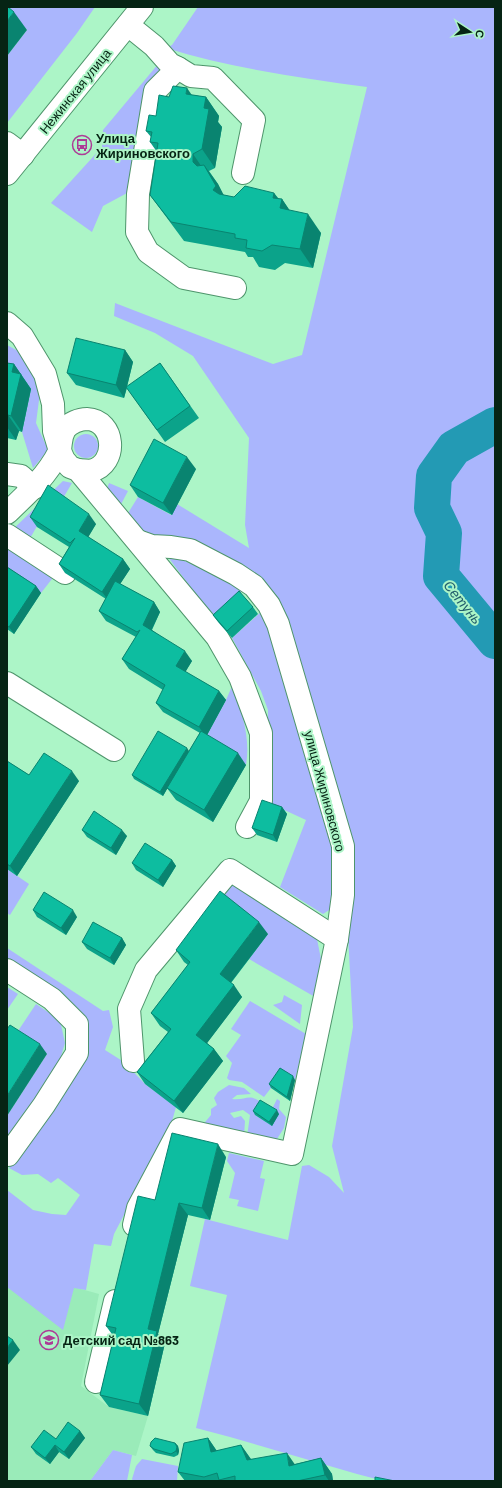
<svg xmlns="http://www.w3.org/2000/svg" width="502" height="1488" viewBox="0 0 502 1488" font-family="Barlow,sans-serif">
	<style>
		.built { fill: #9aebb9 }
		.green { fill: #aab6fd }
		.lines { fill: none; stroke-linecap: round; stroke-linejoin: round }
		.river { stroke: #239ab4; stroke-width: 36 }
		.minor-casing { stroke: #4e956b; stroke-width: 24 }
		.minor { stroke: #fff; stroke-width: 22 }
		.wall { fill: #0ba38a }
		.shaded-wall { fill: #098470 }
		.building { fill: #0dbda0; stroke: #098470 }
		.labels { text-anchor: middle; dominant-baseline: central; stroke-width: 4; stroke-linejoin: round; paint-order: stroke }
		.street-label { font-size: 13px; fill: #062414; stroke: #acf5c7 }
		.poi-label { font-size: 13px; font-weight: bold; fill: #062414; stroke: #acf5c7; text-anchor: start }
		.water-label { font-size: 14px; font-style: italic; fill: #225d6c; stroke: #acf5c7 }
	</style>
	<rect width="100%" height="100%" fill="#acf5c7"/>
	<path class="built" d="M7,1244l67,43 25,7 -18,92 28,21 39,9 -12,40 -23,-6 -23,31h-83z"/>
	<g class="green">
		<path d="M7,7h88l-18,26 -70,90v-67l20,-26z"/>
		<path d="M198,7h297v1474h-111l-27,-7 -127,-37 -34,-9 31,-133 -37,-9 15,-67 83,21 14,-74 7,-1 20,12 15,16 -12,-47 21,-119 -7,-129 -77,-293 -122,-70 -22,-17 13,-21 33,18 6,-11 72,44 -4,-23 4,-87 -56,-82 -38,-23 -41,-17 1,-13 158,61 29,-9 65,-268c-67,-9 -136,-19 -201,-39l6,-3z"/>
		<path d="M159,63l6,5 -22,28 -14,96 -26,14 -11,26 -41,-29 51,-56 1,-17z"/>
		<path d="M7,345l13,7 21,33 -5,38 12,27 -15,18 -11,-36 9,-43 -24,-13z"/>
		<circle cx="86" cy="446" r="12"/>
		<path d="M63,481l9,2 -10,17 -7,-5 -30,52 -18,-12z"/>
		<path d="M109,483l19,8 -10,19 -13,-15z"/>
		<path d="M7,546l48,29 -14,18 -29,-19 -5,6z"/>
		<path d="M174,556l62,29 6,6 -27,29 -47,-63z"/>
		<path d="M261,612l8,9 66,222 -1,64 -11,7 -43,-27 26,-67 -39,-18 1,-92 -7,-19 -29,-53z"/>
		<path d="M233,684c8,26 18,54 13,81l-37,-22 -3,-6 20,-37z"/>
		<path d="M7,869l22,15 -19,31 -3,-2z"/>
		<path d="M228,885h13l75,49 5,25 -6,38 -66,-38 19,-25 -49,-35z"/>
		<path d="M7,948l96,63 6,-1 4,17 -8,23 19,12 21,22 31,23 -5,18 -57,109 -3,12 -17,-2 -8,46 -12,-2 -11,42 -56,-43v-97l26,20 19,4 14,1 14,-20 -22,-17 -7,5 -13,-9 -16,1 -13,-7 41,-59 35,-64 -78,-83z"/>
		<path d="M7,987l11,7 -11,16z"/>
		<path d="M284,995l18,10 -2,19 -27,-19 9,-3z"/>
		<path d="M250,1001l56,33 -11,46 -24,8 -7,9 -22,-15 -13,-2 -2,-2 5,-15 -6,-7 15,-21 -10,-6z"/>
		<path d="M36,1004l24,16 5,23 -9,30 -49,70v-27l40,-62 -31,-20z"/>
		<path d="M229,1085l15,3 7,6 -14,1 -5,4c14,2 16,-7 30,4l-7,12 17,10v-16l5,-10 3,2 -1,8 7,8 -2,11 -7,11 -10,1 -20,-3 3,-22 -7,-5 -13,3 4,5 7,-2 4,5 -1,15 -43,-9 10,-12v-6l6,-4 -3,-7 4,-6z"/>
		<path d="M229,1153l35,8 -4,17 5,1 -7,32 -21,-5 2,-6 -10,-2 6,-25 -8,-12z"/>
		<path d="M113,1450l19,5 -5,26h-37z"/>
		<path d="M142,1459l36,7 -1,15h-44l-1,-2 4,-13z"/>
	</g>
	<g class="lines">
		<path class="river" d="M495,425l-41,23 -20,28 -2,32 12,25 -3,43 54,65"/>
		<defs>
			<g id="minor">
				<path d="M128,25l26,21 16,18 8,4 -23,23 -17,103 -1,38 11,20 36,26 51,10"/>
				<path d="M178,68l13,8 22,2 41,42 -11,53"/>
				<path d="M7,143l16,12"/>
				<path d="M7,174l135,-167"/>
				<path d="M7,323l15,13 23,38 8,30 1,27 6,20 4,9 6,7 8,3 139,167 23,40 21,56v68l-14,26"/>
				<path d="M7,474l14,2 13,12"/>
				<path d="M7,513c19,-18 40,-37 52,-61 3,-6 0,-13 6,-23 5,-6 14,-10 22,-10 28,1 32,45 4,52 -4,0 -9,-1 -13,-1"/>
				<path d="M7,535l58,38"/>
				<path d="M7,683l107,67"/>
				<path d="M7,970l45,29 25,25v29l-33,52 -36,50h-1"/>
				<path d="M133,1061l-4,-52 17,-39 84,-100 107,69"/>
				<path d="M134,1225l4,-17 42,-79 112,25 45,-215 6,-44v-49l-65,-222 -9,-19 -15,-19 -18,-12 -46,-24 -19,-3 -19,-1 -14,-5"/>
				<path d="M96,1382l19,-81"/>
			</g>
		</defs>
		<use href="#minor" class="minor-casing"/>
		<use href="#minor" class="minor"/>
	</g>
	<g class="wall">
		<path d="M192,95l14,2 13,19 -1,6 4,5 -7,41 -6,3 9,13 5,11 11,2 40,-4 5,6h3l7,11 32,23 -8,35 -28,-5 -10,7 -16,-3 -6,-10h-5l-3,-5 -61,-11 -20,-27 -14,-19 7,-43 -7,-10 1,-5 -5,-6 10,-15 13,-19z"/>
		<path d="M125,350l8,12 -6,25 33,-24 39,55 -34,24 -38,-54 -3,10 -48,-13 -9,-12z"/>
		<path d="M7,363l7,1 17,25 -9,43 -3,-1 -3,9 -9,-2z"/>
		<path d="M196,469l-24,46 -34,-18 -8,-12z"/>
		<path d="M30,517l66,7 -8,13 35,22 7,10 -10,15 34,18 6,10 -8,18 40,31 -7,11 34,19 7,9 -19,35 39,30 -33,57 -37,-22 -9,-12 20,-34 -24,42 -29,-17 -2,-4 57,-24 11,-18 -37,-21 -7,-9 7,-13 -34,-21 -7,-10 14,-22 -30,-16 -7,-10 7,-12 -41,-26 -6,-9 10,-17 -32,-20z"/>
		<path d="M7,567l29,19 5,7 -27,41 -7,-5z"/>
		<path d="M253,607l5,7 -26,24 -14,-16 -5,-7z"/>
		<path d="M7,761l22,14 50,6 -62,95 -10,-7z"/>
		<path d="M282,807l5,7 -10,28 -20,-7 -5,-7z"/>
		<path d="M82,830l45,6 -11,19 -29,-18z"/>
		<path d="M172,860l4,6 -13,21 -27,-17 -4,-7z"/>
		<path d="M33,910l44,7 -11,18 -29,-18z"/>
		<path d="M268,934l-37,49 11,14 -35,46 7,6 9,12 -40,52 -38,-29 -8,-12 31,-40 -8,-6 -9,-13 37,-48 -4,-3 -8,-12z"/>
		<path d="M122,938l4,7 -12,20 -27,-16 -5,-7z"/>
		<path d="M295,1080l-5,21 -19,-13 -2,-4z"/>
		<path d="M253,1111l26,3 -7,12 -17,-11z"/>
		<path d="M226,1157l-16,63 -22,-5 -30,119 7,9 -17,73 -39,-9 -9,-12 14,-58 -8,-11 49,-126z"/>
		<path d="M80,1431l5,7 -16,21 -10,-7 -9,12 -14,-10 -5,-7z"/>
		<path d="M208,1438l9,13 24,-6 10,14 44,5 26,-6 11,16 1,7h-148l-7,-9z"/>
		<path d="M175,1443l3,3 1,5 -1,4 -4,2 -18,-4 -3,-3 -3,-4z"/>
	</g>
	<g class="shaded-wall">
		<path d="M14,12l13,18 -20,26v-35z"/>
		<path d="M187,88l13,19 -14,-13z"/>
		<path d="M206,97l13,19 -1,6 4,5 -7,41 -13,-19 2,-41z"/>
		<path d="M193,154l13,19v7l-13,-18z"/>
		<path d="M204,165l14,19 11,21 -16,-15z"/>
		<path d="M274,193l7,10 1,-4 13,19 -2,9 -20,-29z"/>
		<path d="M308,214l13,19 -8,35 -13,-19z"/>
		<path d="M125,350l8,12 -9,36 -8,-13z"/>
		<path d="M14,364l17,25 -9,43 -11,-16 1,-44z"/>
		<path d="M8,415l11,16 -3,9 -9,-13v-9z"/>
		<path d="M187,457l9,12 -24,46 -9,-12z"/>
		<path d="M89,514l7,10 -10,17 -7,-10z"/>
		<path d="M123,559l7,10 -21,32 -7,-9z"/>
		<path d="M36,586l5,7 -27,41 -5,-7z"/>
		<path d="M154,602l6,10 -11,23 -6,-10z"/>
		<path d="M185,651l7,10 -9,15 -7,-10z"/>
		<path d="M219,691l7,9 -20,37 -7,-10z"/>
		<path d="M187,748l2,3 -26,45 -3,-4z"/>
		<path d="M238,753l8,12 -33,57 -9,-12z"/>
		<path d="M72,771l7,10 -62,95 -7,-10z"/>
		<path d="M282,807l5,7 -10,28 -4,-7z"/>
		<path d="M122,830l5,6 -11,19 -5,-7z"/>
		<path d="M172,860l4,6 -13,21 -5,-7z"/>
		<path d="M73,910l4,7 -11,18 -5,-7z"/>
		<path d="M259,922l9,12 -40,52 -8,-12z"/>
		<path d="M122,938l4,7 -12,20 -4,-7z"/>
		<path d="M234,985l8,12 -38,50 -8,-12z"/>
		<path d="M40,1044l7,10 -40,62v-20z"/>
		<path d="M214,1049l9,12 -40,52 -9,-12z"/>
		<path d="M293,1076l2,4 -5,21 -3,-4z"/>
		<path d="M277,1110l2,4 -7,12 -3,-4z"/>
		<path d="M218,1144l8,13 -16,63 -8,-12z"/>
		<path d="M179,1203l9,12 -30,119 7,9 -17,73 -9,-12 9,-75z"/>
		<path d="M13,1340l7,10 -13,16v-18z"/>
		<path d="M80,1431l5,7 -16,21 -5,-7z"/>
		<path d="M208,1438l10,15 -7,-1z"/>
		<path d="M175,1443l3,3 1,5 -1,4 -2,-4z"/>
		<path d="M55,1445l4,7 -9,12 -5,-6z"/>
		<path d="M241,1445l11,16 -5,-1z"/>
		<path d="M287,1453l11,16 2,12 -11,-15z"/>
		<path d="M321,1458l11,16 1,7h-4l-4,-6z"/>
	</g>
	<g class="building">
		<path d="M7,7h1l6,5 -7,9z"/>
		<path d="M173,86l14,2 -1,6 20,3 -2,11 5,1 -7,40 -9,5v8l4,4 7,-1 12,21 -3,4 6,4 15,3 11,-11 29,7 -1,5 9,1 -2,9 28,6 -8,35 -28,-4 -10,6 -16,-3 1,-8 -12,-2v-4l-64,-12 -21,-27 8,-52 -8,-1 2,-10 -6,-1 3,-16 7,1 3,-21 10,2z"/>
		<path d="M76,338l49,12 -9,35 -49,-12z"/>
		<path d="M7,363l7,1 -2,8 9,2 -10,42 -3,-1 -1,3z"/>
		<path d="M160,363l30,43 -33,24 -31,-43z"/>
		<path d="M154,439l33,18 -24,46 -33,-18z"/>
		<path d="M48,485l41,29 -10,17 44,28 -21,33 -43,-28 16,-26 -5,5 -40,-26z"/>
		<path d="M7,567l29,19 -27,41 -2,-1z"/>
		<path d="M115,581l39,21 -11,23 42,26 -9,15 43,25 -20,36 -43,-24 9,-18 -43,-26 18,-29 -3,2 -38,-21z"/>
		<path d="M239,591l14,16 -26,24 -14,-16z"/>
		<path d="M158,731l29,17 -27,44 -28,-17z"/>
		<path d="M201,731l37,22 -34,57 -37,-22z"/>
		<path d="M44,753l28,18 -62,95 -3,-2v-103l22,14z"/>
		<path d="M262,800l20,7 -9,28 -21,-7z"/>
		<path d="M94,811l28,19 -11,18 -29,-18z"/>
		<path d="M145,843l27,17 -14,20 -26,-17z"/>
		<path d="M220,891l39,31 -39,52 14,11 -38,50 18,14 -40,52 -37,-29 34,-43 -20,-16 39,-51 -14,-12z"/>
		<path d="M44,892l29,18 -12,18 -28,-18z"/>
		<path d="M93,922l29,16 -12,20 -28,-16z"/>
		<path d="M10,1025l30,19 -33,52v-67z"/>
		<path d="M280,1068l13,8 -6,21 -18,-13z"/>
		<path d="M260,1100l17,10 -8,12 -16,-11z"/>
		<path d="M172,1133l46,11 -16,64 -23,-5 -31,126 9,2 -18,73 -39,-9 16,-67 -10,-2 32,-130 17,4z"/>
		<path d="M7,1336l6,4 -6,8z"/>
		<path d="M68,1422l12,9 -16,21 -9,-7 -10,13 -14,-11 13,-17 12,9z"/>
		<path d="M155,1438l20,5 2,4 -1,4 -5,3 -17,-5 -4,-3 1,-4z"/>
		<path d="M208,1438l3,14 30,-7 6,15 40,-7 2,13 32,-8 4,17 -28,6h-62v-5l-16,4 -2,-7 -13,4 -26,-5 6,-29z"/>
		<path d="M375,1477l20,4h-20z"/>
	</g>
	<defs>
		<symbol id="bus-ring" viewBox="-11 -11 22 22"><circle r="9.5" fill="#acf5c7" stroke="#ad3b96" stroke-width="1.5"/><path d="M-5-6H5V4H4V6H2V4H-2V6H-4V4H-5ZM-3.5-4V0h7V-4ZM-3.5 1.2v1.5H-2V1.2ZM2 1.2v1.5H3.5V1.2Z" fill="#ad3b96"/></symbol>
		<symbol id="school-ring" viewBox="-11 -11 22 22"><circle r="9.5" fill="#acf5c7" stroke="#ad3b96" stroke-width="1.5"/><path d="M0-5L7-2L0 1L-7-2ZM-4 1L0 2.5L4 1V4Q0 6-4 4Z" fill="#ad3b96"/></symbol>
	</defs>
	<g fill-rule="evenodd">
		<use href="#bus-ring" x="71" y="134" width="22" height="22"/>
		<use href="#school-ring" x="38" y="1329" width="22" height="22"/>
	</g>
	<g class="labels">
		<g class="street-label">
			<text transform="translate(75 91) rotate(-51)">Нежинская улица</text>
			<text transform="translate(325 791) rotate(75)">улица Жириновского</text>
		</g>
		<g class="poi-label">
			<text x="96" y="138">Улица<tspan x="96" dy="15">Жириновского</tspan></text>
			<text x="63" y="1340">Детский сад №863</text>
		</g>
		<g class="water-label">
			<text transform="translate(463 602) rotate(51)">Сетунь</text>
		</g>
	</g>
	<rect width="502" height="1488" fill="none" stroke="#062414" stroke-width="16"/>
	<g transform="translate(470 32) rotate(102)" stroke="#acf5c7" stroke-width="3" paint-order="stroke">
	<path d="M0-3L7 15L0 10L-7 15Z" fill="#062414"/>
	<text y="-6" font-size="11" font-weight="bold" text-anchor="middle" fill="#062414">С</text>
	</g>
</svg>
